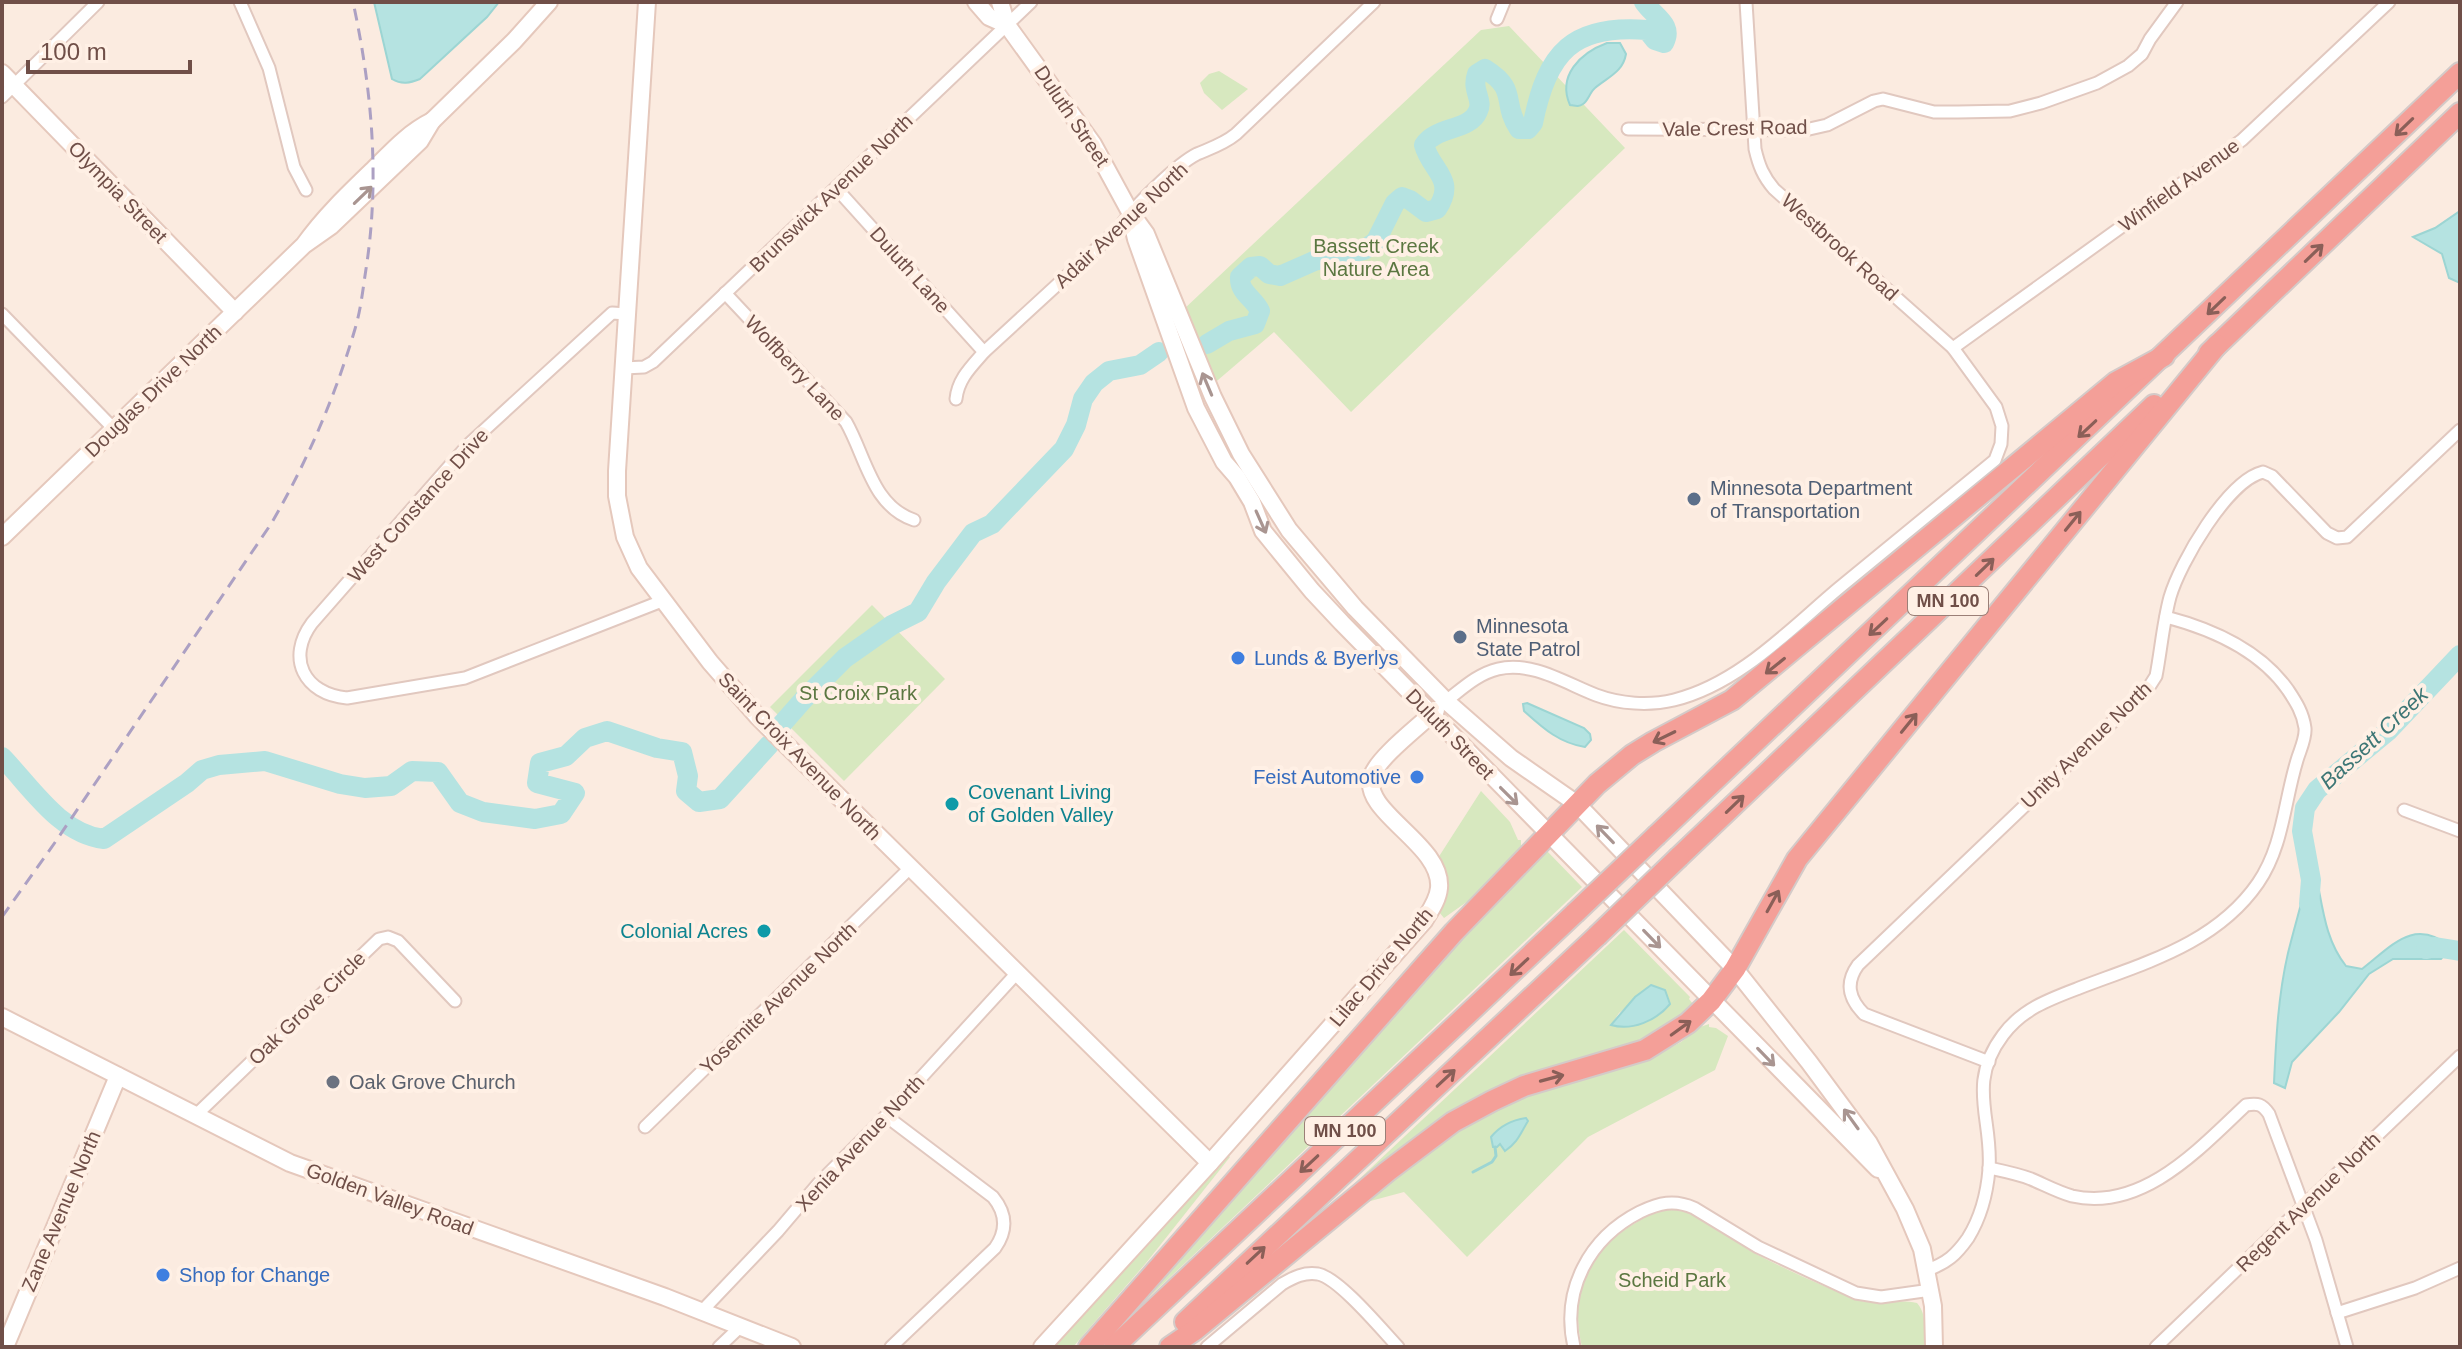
<svg xmlns="http://www.w3.org/2000/svg" width="2462" height="1349" viewBox="0 0 2462 1349" font-family="Helvetica,sans-serif">
	<style>
		.green { fill: #d7e8bf; fill-rule: evenodd }
		.water { fill: #b5e3e1; stroke: #9cd5d3; stroke-width: 2 }
		.lines { fill: none; stroke-linecap: round; stroke-linejoin: round }
		.stream { stroke: #9cd5d3; stroke-width: 3 }
		.river { stroke: #b5e3e1; stroke-width: 20 }
		.street-casing { stroke: #e1c8bf; stroke-width: 15 }
		.secondary-casing { stroke: #e5c8bc; stroke-width: 20 }
		.highway-casing { stroke: #d4cac8; stroke-width: 24 }
		.street { stroke: #fff; stroke-width: 11 }
		.secondary { stroke: #fff; stroke-width: 16 }
		.highway { stroke: #f49f98; stroke-width: 20 }
		.rail { stroke: #aca0c3; stroke-width: 3; stroke-dasharray: 12 8; stroke-linecap: butt }
		.highway-bridge-casing { stroke: #d4cac8; stroke-width: 24; stroke-linecap: butt }
		.highway-bridge { stroke: #f49f98; stroke-width: 20 }
		.oneway { stroke: #8a5f58 }
		.oneway2 { stroke: #a99591 }
		.service-dot { fill: #5c6f8a; stroke: #fff0e5; stroke-width: 3 }
		.shop-dot { fill: #3f7fe0; stroke: #fff0e5; stroke-width: 3 }
		.culture-dot { fill: #0f9aa8; stroke: #fff0e5; stroke-width: 3 }
		.worship-dot { fill: #6b7280; stroke: #fff0e5; stroke-width: 3 }
		.labels { text-anchor: middle; dominant-baseline: central; stroke-width: 8; stroke-linejoin: round; paint-order: stroke }
		.shield { fill: #fff0e5; stroke: #9b7f77; stroke-width: 2 }
		.shield-label { font-size: 18px; font-weight: bold; fill: #704f48 }
		.street-label { font-size: 20px; fill: #704f48; stroke: #fff0e5 }
		.park-label { font-size: 20px; fill: #5b7741; stroke: #fff0e5 }
		.service-label { font-size: 20px; fill: #4e5e75; stroke: #fff0e5; text-anchor: start }
		.shop-label { font-size: 20px; fill: #366cbe; stroke: #fff0e5; text-anchor: start }
		.culture-label { font-size: 20px; fill: #0d838f; stroke: #fff0e5; text-anchor: start }
		.worship-label { font-size: 20px; fill: #5b616d; stroke: #fff0e5; text-anchor: start }
		.water-label { font-size: 22px; font-style: italic; fill: #3d7675; stroke: #fff0e5 }
	</style>
	<rect width="100%" height="100%" fill="#fbebe0"/>
	<g class="green">
		<path d="M1509,26l116,122 -274,264 -77,-80 -63,54 -27,-77 297,-279z"/>
		<path d="M1219,71l29,18 -26,21 -18,-17 -4,-10 9,-9z"/>
		<path d="M872,605l73,74 -101,102 -74,-74z"/>
		<path d="M1481,791l29,31 8,18h3v6l-36,43 -41,29 -5,-6 6,-20 -7,-34z"/>
		<path d="M1546,850l36,37 -437,414 -5,-5 314,-354z"/>
		<path d="M1624,930l66,67 -1,2 4,5 -16,15 -53,29 -81,27 -221,139zM1631,1003l39,1 -19,16 -40,5 8,-12z"/>
		<path d="M1709,1024v3l7,1 12,8 -13,34 -127,67 -121,120 -63,-65 -41,11 69,-60 70,-42 60,-18 42,-9 42,-13 35,-19 19,-15z"/>
		<path d="M1227,1154l3,3 -84,106 -73,84h-22z"/>
		<path d="M1671,1208c32,6 59,32 87,47 31,16 65,31 97,44 20,8 41,-1 62,4 11,13 7,28 7,44h-342c-13,-56 5,-96 55,-125 11,-7 21,-13 34,-14z"/>
	</g>
	<g class="water">
		<path d="M374,2h125l-12,15 -67,62c-10,4 -18,6 -28,0z"/>
		<path d="M1607,43h13l6,11c-3,18 -18,23 -31,34 -5,4 -7,13 -12,16 -4,3 -7,2 -13,1 -13,-29 10,-52 37,-62z"/>
		<path d="M2460,211v72l-11,-5 -7,-24 -29,-17 22,-9z"/>
		<path d="M1527,703l57,25 6,6 1,6 -6,7c-26,-4 -42,-19 -61,-36l-1,-7z"/>
		<path d="M2317,880c6,30 9,61 29,86l16,3c31,-24 52,-52 89,-22l-10,12h-48l-24,15 -30,38 -47,50 -7,26 -11,-5c2,-43 4,-87 14,-130 6,-24 13,-48 19,-72z"/>
		<path d="M1651,985l14,5 5,14c-14,17 -38,27 -59,21l24,-28z"/>
		<path d="M1526,1118l2,3c-8,13 -10,21 -23,30l-5,-7 -3,3h-4l-2,-10c9,-11 21,-17 35,-19z"/>
	</g>
	<g class="lines">
		<path class="stream" d="M1473,1172l19,-10 4,-6 -1,-9"/>
		<g class="river">
			<path d="M1207,344l22,-13 26,-7 5,-13c-6,-13 -21,-18 -20,-34l11,-10 9,-1 9,8 11,2 34,-15 50,-11 12,-9 19,-38 7,-6 8,3 16,12 11,-3c20,-30 -6,-38 -13,-64 12,-19 46,-14 54,-34 6,-11 -7,-20 -1,-37l8,-5c34,21 16,33 34,60h9l5,-6c14,-71 40,-99 114,-93l8,10 9,3c10,-19 -10,-26 -20,-41"/>
			<path d="M782,724l22,-25 41,-41 47,-33 26,-13 18,-30 37,-49 19,-9 72,-75 12,-24 7,-26 11,-16 15,-12 31,-6 19,-13"/>
			<path d="M2,757c29,30 58,77 102,82l83,-56 15,-13 17,-5 46,-4 75,23 25,4 26,-2 21,-15 26,1 22,31 23,9 52,7 26,-5 14,-21 -38,-10 3,-20 26,-7 19,-18 22,-7 50,17 25,4 6,24 -2,15 13,11 21,-3 49,-54"/>
			<path d="M2309,904l2,-24 -9,-49 3,-23 12,-18 71,-59 72,-76"/>
			<path d="M2426,949l9,-2 25,4"/>
		</g>
		<defs>
			<g id="street">
				<path d="M240,2l29,66 25,99 12,23"/>
				<path d="M1497,19l7,-17"/>
				<path d="M2,97l96,-95"/>
				<path d="M1628,129l177,1 22,-5 47,-24 9,-2 51,13h24l52,-1 31,-8 56,-20 31,-17 14,-12 8,-15 27,-37"/>
				<path d="M836,188l148,164"/>
				<path d="M725,293l121,129c20,35 26,84 68,98"/>
				<path d="M2,314l112,115"/>
				<path d="M627,314l-15,-1 -144,132 -156,178c-26,35 -8,71 35,75l118,-20 197,-77"/>
				<path d="M1953,348l289,-208 147,-138"/>
				<path d="M624,368l20,-1 9,-5 378,-360"/>
				<path d="M956,399c2,-20 15,-32 28,-47l136,-125c12,-19 57,-63 77,-73 14,-6 27,-10 39,-20l138,-132"/>
				<path d="M1446,701c16,-12 31,-27 52,-32 34,-8 67,14 98,26 24,9 53,11 78,5 65,-16 116,-71 165,-112 52,-43 104,-85 156,-128l6,-16 1,-18 -6,-19 -43,-59 -179,-159c-11,-13 -15,-23 -19,-40l-9,-147"/>
				<path d="M2404,810l56,21"/>
				<path d="M1989,1062l-125,-48c-15,-15 -19,-31 -6,-49l291,-278 7,-11c5,-26 7,-53 14,-79 10,-34 57,-116 93,-125l9,4 55,57 10,5 10,-1 113,-107"/>
				<path d="M196,1115l183,-176 9,-2 10,4 57,60"/>
				<path d="M886,1116l107,81c14,17 14,34 2,51l-104,99"/>
				<path d="M645,1127l265,-259"/>
				<path d="M1989,1168c14,3 29,6 42,11 14,6 27,13 41,17 71,16 128,-48 174,-91 12,-2 16,-1 23,9l47,126 31,107"/>
				<path d="M1927,1270c20,-7 29,-15 41,-32 13,-21 19,-44 21,-69 4,-50 -23,-85 14,-134 19,-26 47,-36 76,-47 65,-25 137,-44 179,-105 26,-38 26,-83 40,-126 3,-9 8,-20 7,-29 -2,-15 -9,-26 -17,-38 -28,-40 -76,-61 -122,-73"/>
				<path d="M702,1311l76,-80 40,-47 68,-68 130,-142"/>
				<path d="M2337,1313l78,-25 45,-20"/>
				<path d="M719,1347l21,-20"/>
				<path d="M1207,1347l75,-63c12,-7 22,-12 36,-10 21,4 64,56 80,73"/>
				<path d="M1574,1347c-13,-57 15,-109 66,-135 19,-9 34,-13 54,-4l64,39 98,46 25,4 50,-7"/>
				<path d="M2156,1347l304,-291"/>
			</g>
			<g id="secondary">
				<path d="M647,2l-30,469v25l8,41 14,31 71,94 48,55 452,446"/>
				<path d="M976,2l13,15 18,8"/>
				<path d="M1000,2l7,23 86,119 37,68 16,22 67,163 28,57 48,76 66,78 91,93 65,57 66,46 158,165 74,93 60,81 36,66 17,40 11,57 1,41"/>
				<path d="M2,73l233,239"/>
				<path d="M432,121l82,-80 35,-39"/>
				<path d="M1131,218l5,21 60,169 28,54 13,15 15,25 11,29 49,60 30,32 536,546"/>
				<path d="M2,537l302,-292c20,-28 44,-51 69,-75 19,-19 35,-37 59,-49l-12,20 -89,85 -27,19"/>
				<path d="M2,1017l288,146 375,134 127,50"/>
				<path d="M5,1347l113,-271"/>
				<path d="M1042,1347l168,-184 214,-242c6,-10 14,-21 15,-33 4,-44 -79,-76 -67,-112 6,-19 49,-51 64,-66"/>
			</g>
			<g id="highway">
				<path d="M2209,353l251,-240"/>
				<path d="M1657,835l803,-762"/>
				<path d="M1679,857l475,-452"/>
				<path d="M1185,1322l412,-386"/>
				<path d="M1089,1347l365,-415 143,-148 35,-29 21,-13 79,-42 384,-318 48,-26"/>
				<path d="M1114,1347l461,-434"/>
				<path d="M1170,1347l25,-17 193,-159 65,-49 39,-21 32,-15 121,-36 43,-27 23,-22 24,-32 62,-110 420,-514"/>
			</g>
		</defs>
		<use href="#street" class="street-casing"/>
		<use href="#secondary" class="secondary-casing"/>
		<use href="#highway" class="highway-casing"/>
		<use href="#street" class="street"/>
		<use href="#secondary" class="secondary"/>
		<use href="#highway" class="highway"/>
		<path class="rail" d="M2,917l54,-76 215,-317c36,-62 64,-127 84,-195 6,-20 8,-41 11,-60 14,-90 6,-179 -13,-267"/>
		<defs>
			<g id="highway-bridge">
				<path d="M1575,913l82,-78"/>
				<path d="M1597,936l82,-79"/>
			</g>
		</defs>
		<use href="#highway-bridge" class="highway-bridge-casing"/>
		<use href="#highway-bridge" class="highway-bridge"/>
	</g>
	<defs><path id="oneway-shaft" d="M-6 0H5M1.5-3L5.5 0L1.5 3" fill="none" stroke-width="1.6" stroke-linecap="round" stroke-linejoin="round" transform="scale(2)"/></defs>
	<g class="oneway">
		<use href="#oneway-shaft" transform="translate(2404 127) rotate(136)"/>
		<use href="#oneway-shaft" transform="translate(2314 253) rotate(-44)"/>
		<use href="#oneway-shaft" transform="translate(2216 306) rotate(136)"/>
		<use href="#oneway-shaft" transform="translate(2087 429) rotate(137)"/>
		<use href="#oneway-shaft" transform="translate(2073 521) rotate(-51)"/>
		<use href="#oneway-shaft" transform="translate(1985 567) rotate(-44)"/>
		<use href="#oneway-shaft" transform="translate(1878 627) rotate(137)"/>
		<use href="#oneway-shaft" transform="translate(1775 666) rotate(141)"/>
		<use href="#oneway-shaft" transform="translate(1909 723) rotate(-51)"/>
		<use href="#oneway-shaft" transform="translate(1664 737) rotate(154)"/>
		<use href="#oneway-shaft" transform="translate(1735 804) rotate(-44)"/>
		<use href="#oneway-shaft" transform="translate(1773 901) rotate(-61)"/>
		<use href="#oneway-shaft" transform="translate(1519 967) rotate(137)"/>
		<use href="#oneway-shaft" transform="translate(1681 1028) rotate(-36)"/>
		<use href="#oneway-shaft" transform="translate(1446 1078) rotate(-43)"/>
		<use href="#oneway-shaft" transform="translate(1552 1078) rotate(-15)"/>
		<use href="#oneway-shaft" transform="translate(1309 1164) rotate(137)"/>
		<use href="#oneway-shaft" transform="translate(1256 1255) rotate(-43)"/>
	</g>
	<g class="oneway2">
		<use href="#oneway-shaft" transform="translate(363 195) rotate(-44)"/>
		<use href="#oneway-shaft" transform="translate(1207 384) rotate(-113)"/>
		<use href="#oneway-shaft" transform="translate(1261 522) rotate(66)"/>
		<use href="#oneway-shaft" transform="translate(1509 796) rotate(45)"/>
		<use href="#oneway-shaft" transform="translate(1605 834) rotate(-134)"/>
		<use href="#oneway-shaft" transform="translate(1652 939) rotate(46)"/>
		<use href="#oneway-shaft" transform="translate(1766 1057) rotate(46)"/>
		<use href="#oneway-shaft" transform="translate(1851 1119) rotate(-126)"/>
	</g>
	<g class="service-dot">
		<circle cx="1694" cy="499" r="8"/>
		<circle cx="1460" cy="637" r="8"/>
	</g>
	<g class="shop-dot">
		<circle cx="1238" cy="658" r="8"/>
		<circle cx="1417" cy="777" r="8"/>
		<circle cx="163" cy="1275" r="8"/>
	</g>
	<g class="culture-dot">
		<circle cx="952" cy="804" r="8"/>
		<circle cx="764" cy="931" r="8"/>
	</g>
	<circle class="worship-dot" cx="333" cy="1082" r="8"/>
	<g class="labels">
		<g class="shield">
			<rect x="1908" y="587" width="80" height="28" rx="6"/>
			<rect x="1305" y="1117" width="80" height="28" rx="6"/>
		</g>
		<g class="shield-label">
			<text x="1948" y="601">MN 100</text>
			<text x="1345" y="1131">MN 100</text>
		</g>
		<g class="street-label">
			<text transform="translate(1072 116) rotate(56)">Duluth Street</text>
			<text transform="translate(1735 128) rotate(-1)">Vale Crest Road</text>
			<text transform="translate(2179 185) rotate(-36)">Winfield Avenue</text>
			<text transform="translate(118 192) rotate(46)">Olympia Street</text>
			<text transform="translate(831 193) rotate(-44)">Brunswick Avenue North</text>
			<text transform="translate(1121 225) rotate(-43)">Adair Avenue North</text>
			<text transform="translate(1840 247) rotate(42)">Westbrook Road</text>
			<text transform="translate(910 270) rotate(48)">Duluth Lane</text>
			<text transform="translate(795 368) rotate(47)">Wolfberry Lane</text>
			<text transform="translate(153 391) rotate(-44)">Douglas Drive North</text>
			<text transform="translate(418 505) rotate(-48)">West Constance Drive</text>
			<text transform="translate(1450 734) rotate(46)">Duluth Street</text>
			<text transform="translate(2086 745) rotate(-44)">Unity Avenue North</text>
			<text transform="translate(800 756) rotate(46)">Saint Croix Avenue North</text>
			<text transform="translate(1381 967) rotate(-50)">Lilac Drive North</text>
			<text transform="translate(778 998) rotate(-44)">Yosemite Avenue North</text>
			<text transform="translate(307 1008) rotate(-44)">Oak Grove Circle</text>
			<text transform="translate(860 1143) rotate(-47)">Xenia Avenue North</text>
			<text transform="translate(390 1199) rotate(20)">Golden Valley Road</text>
			<text transform="translate(2308 1202) rotate(-44)">Regent Avenue North</text>
			<text transform="translate(61 1211) rotate(-67)">Zane Avenue North</text>
		</g>
		<g class="park-label">
			<text x="1376" y="246">Bassett Creek<tspan x="1376" dy="23">Nature Area</tspan></text>
			<text x="858" y="693">St Croix Park</text>
			<text x="1672" y="1280">Scheid Park</text>
		</g>
		<g class="service-label">
			<text x="1710" y="488">Minnesota Department<tspan x="1710" dy="23">of Transportation</tspan></text>
			<text x="1476" y="626">Minnesota<tspan x="1476" dy="23">State Patrol</tspan></text>
		</g>
		<g class="shop-label">
			<text x="1254" y="658">Lunds &amp; Byerlys</text>
			<text x="1401" y="777" text-anchor="end">Feist Automotive</text>
			<text x="179" y="1275">Shop for Change</text>
		</g>
		<g class="culture-label">
			<text x="968" y="792">Covenant Living<tspan x="968" dy="23">of Golden Valley</tspan></text>
			<text x="748" y="931" text-anchor="end">Colonial Acres</text>
		</g>
		<g class="worship-label">
			<text x="349" y="1082">Oak Grove Church</text>
		</g>
		<g class="water-label">
			<text transform="translate(2374 738) rotate(-43)">Bassett Creek</text>
		</g>
	</g>
	<rect width="2462" height="1349" fill="none" stroke="#704f48" stroke-width="8"/>
	<path d="M28 60v12h162v-12" fill="none" stroke="#704f48" stroke-width="4"/>
	<text x="40" y="60" font-size="24" fill="#704f48" stroke="#fff0e5" stroke-width="6" paint-order="stroke">100 m</text>
</svg>
